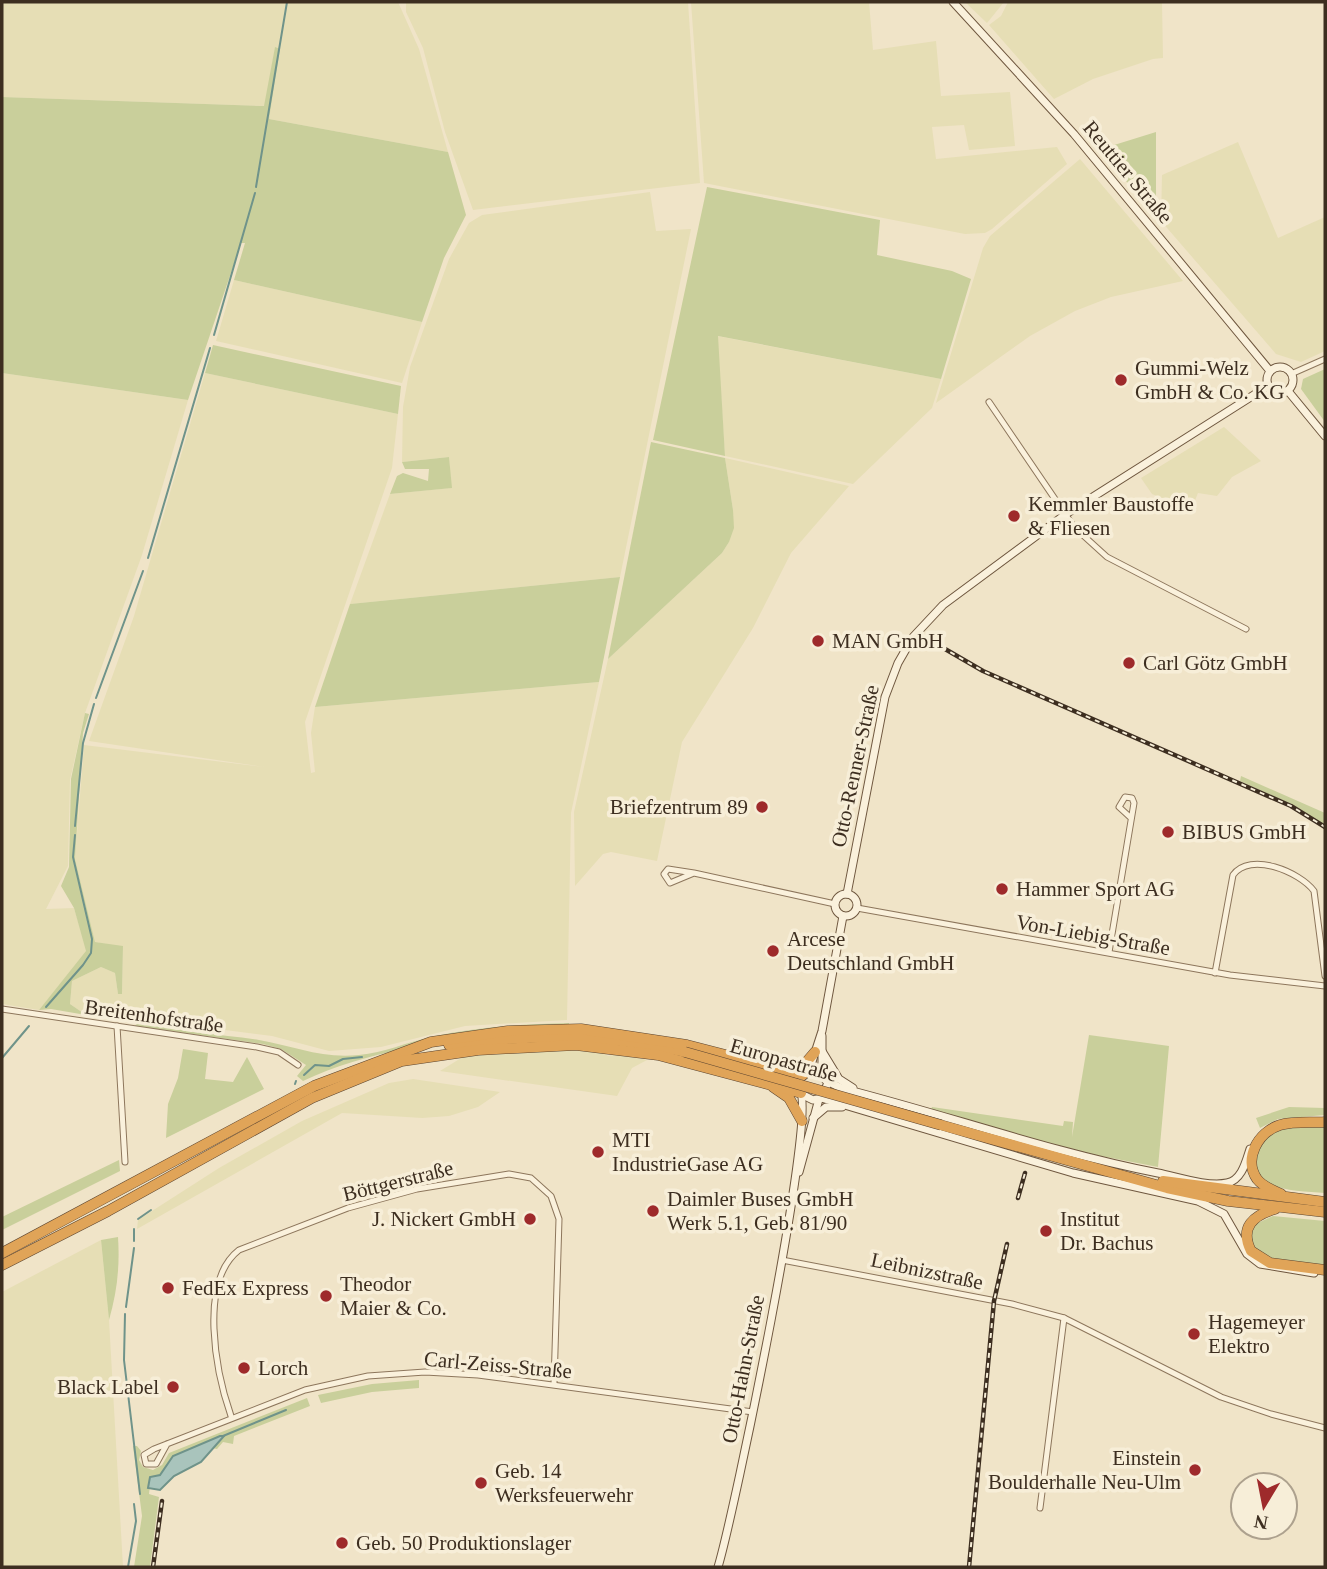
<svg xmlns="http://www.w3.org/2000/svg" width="1327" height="1569" viewBox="0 0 1327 1569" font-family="'Times New Roman',serif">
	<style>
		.farmland { fill: #e6deb5 }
		.green { fill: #c9cf9b }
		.water { fill: #a9c4bc; stroke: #6f938a; stroke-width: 2 }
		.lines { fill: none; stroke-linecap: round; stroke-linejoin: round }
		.stream { stroke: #6f938a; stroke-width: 2 }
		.street-casing { stroke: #8d765c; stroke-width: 7 }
		.secondary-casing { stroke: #6f573f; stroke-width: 9 }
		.highway-casing { stroke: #5b4430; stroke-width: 11 }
		.street { stroke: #faf1dc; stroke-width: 5 }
		.secondary { stroke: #faf1dc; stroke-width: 7 }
		.highway { stroke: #e0a458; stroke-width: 10 }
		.rail-casing { stroke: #3d2e20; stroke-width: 4.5 }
		.rail { stroke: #f7eed8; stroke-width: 2; stroke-dasharray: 5; stroke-linecap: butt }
		.highway-bridge-casing { stroke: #5b4430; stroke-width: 11; stroke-linecap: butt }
		.highway-bridge { stroke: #e0a458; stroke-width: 10 }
		.poi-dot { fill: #9e2a2b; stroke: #f7eed8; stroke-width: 2.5 }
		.labels { text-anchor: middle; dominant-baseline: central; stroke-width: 7; stroke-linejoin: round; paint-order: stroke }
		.street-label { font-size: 21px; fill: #3d2e20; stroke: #f7eed8 }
		.poi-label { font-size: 21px; fill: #3d2e20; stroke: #f7eed8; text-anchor: start }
	</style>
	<rect width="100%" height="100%" fill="#f0e4c8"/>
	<g class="farmland">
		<path d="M2,2h396l21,47 29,103 -179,-33 11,-70 -5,-1 -10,58 -263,-9z"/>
		<path d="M406,2h282l12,181 -227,27 -28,-78 -22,-84 -17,-36z"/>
		<path d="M691,2h178l4,48 63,-9 5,55 69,-4 5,54 -46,4 -5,-25 -32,2 4,32 121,-12 10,17 -75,65 -7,4 -20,1 -261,-51z"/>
		<path d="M965,2h39l-17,21z"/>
		<path d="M1008,2h154l1,56 -10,1 -60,20 -39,20 -65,-74 12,-9z"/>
		<path d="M1238,142l40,96 47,-21v134l-24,11 -25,-8 -115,-133 1,-46z"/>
		<path d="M1080,159l103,122 -72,16 -36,14 -45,25 -94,67 47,-155 7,-12z"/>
		<path d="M650,192l6,39 35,-2 -71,348 -270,27 40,-110 61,-6 -2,-31 -47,5 1,-55 7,-40 39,-108 20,-36 13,-8z"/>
		<path d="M234,280l188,42 -20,61 -186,-42z"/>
		<path d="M717,336l224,43 -9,29 -79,76 -128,-28z"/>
		<path d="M2,373l186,27 -46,155 -57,158 -15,67 -2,86 -22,43 28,-1 13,43 -48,59 -37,-6z"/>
		<path d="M205,373l193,41 -6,54 -87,254 6,51 4,-1 -4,-39 4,-26 284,-25 -28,131 -4,207 -102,6 -84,21 -52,4 -57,-15 -109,-14 -38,-11 -14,9 -25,-5 -16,-11 2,-23 29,-14 14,6 3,21h4l1,-47 -28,-5 -20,-83 9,-114 180,22 -175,-26 45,-125z"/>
		<path d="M1224,427l37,34 -29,16 -15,19 -19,-3 -7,17 -39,-16 -11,-16z"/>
		<path d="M725,458l124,28 -58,67 -38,75 -71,114 -25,119 -46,-9 -8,2 -28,32 -1,-74 34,-153 114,-106 7,-11 4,-32z"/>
		<path d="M569,1050l33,2 6,4 11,-2 28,6 -15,8 -15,28 -177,-25 26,-16z"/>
		<path d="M413,1079l87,13 -22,15 -29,9 -27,2 -80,-5 -205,116 1,-9 81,-52 83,-47 87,-38z"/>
		<path d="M101,1240l8,80 14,247h-121v-275z"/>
	</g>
	<g class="green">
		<path d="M275,47l5,2 -11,70 179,33 18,63 -22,43 -22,64 -188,-42 11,-37h-4l-53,157 -186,-27v-276l262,9z"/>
		<path d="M1156,132v74l-3,5 -55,-61z"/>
		<path d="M707,187l173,33 -3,35 75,16 19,8 -30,100 -223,-43 7,120 -72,-16z"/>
		<path d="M213,345l188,41 -3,28 -193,-41z"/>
		<path d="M1325,369v53l-24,-33 2,-10z"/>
		<path d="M651,442l74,16 8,52 1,18 -5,14 -7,11 -114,106z"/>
		<path d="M449,457l3,31 -62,6 7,-18 6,-3 25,8 1,-12h-24l-3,-7z"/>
		<path d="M620,577l-21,105 -284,25 35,-103z"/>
		<path d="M85,713l4,1 -6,19 -8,126 20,83 28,4 -1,48h-4l-3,-21 -14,-6 -29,14 -2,23 16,11 -35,-6 -12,1 47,-59 -12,-43 -13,-22 8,-19 2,-88z"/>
		<path d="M1241,776l84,37v12l-34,-21 -51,-23z"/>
		<path d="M144,1020c36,13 77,14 115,20 35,6 63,19 100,15 25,-2 48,-13 72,-18 45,-10 92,-13 138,-14v3c-89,12 -186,17 -266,55l-6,-5 9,-11 -25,-16 -18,-5 -129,-18z"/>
		<path d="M1089,1035l80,11 -11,121 -88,-17 -139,-40 1,-3 131,19 1,-5 9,1 -1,15z"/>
		<path d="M183,1049l25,4 -3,26 28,3 14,-25 17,32 -98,49 2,-34 10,-26z"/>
		<path d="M1289,1107l36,1v7l-47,4 -18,9 -4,-10z"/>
		<path d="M1325,1125v68c-32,-3 -85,-1 -65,-50l22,-16z"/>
		<path d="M119,1160l1,11 -118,59v-13z"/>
		<path d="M1273,1216l52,5v45l-50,-5 -23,-12 -1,-23z"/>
		<path d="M118,1237c2,30 -1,55 -9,83l-8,-80z"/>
		<path d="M419,1380v8l-47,4 -51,11 -3,-8 54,-11z"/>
		<path d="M307,1398l3,8 -76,30 -1,8 -10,-2 -6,7 -5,-1 9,-8 -45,15 -16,20 -9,2 -2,17 10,3 -9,70h-16l8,-51 -9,-70h4l4,5 -2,9 4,7 10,3 9,-5 7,-12z"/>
	</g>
	<path class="water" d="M220,1436h4l-23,26 -27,14 -14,14 -12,-2 2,-11 10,-2 13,-19z"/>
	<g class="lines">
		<g class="stream">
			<path d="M256,187l31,-185"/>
			<path d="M214,335l41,-142"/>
			<path d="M148,558l62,-210"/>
			<path d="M96,698l47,-127"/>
			<path d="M75,826l8,-83 11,-39"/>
			<path d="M46,1007l37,-42 8,-12 1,-14 -19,-82 2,-22"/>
			<path d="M2,1058l27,-32"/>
			<path d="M304,1075l11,-10 14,1 14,-7 19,-2"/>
			<path d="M295,1084l1,-3"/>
			<path d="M138,1219l13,-9"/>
			<path d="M134,1229v12"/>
			<path d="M126,1307l8,-59"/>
			<path d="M125,1314l-1,46 16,134"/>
			<path d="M223,1436l63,-26"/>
			<path d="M128,1567l8,-46 -2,-17"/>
		</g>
		<defs>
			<g id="street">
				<path d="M1291,374l34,-15"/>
				<path d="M989,402l85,125 33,30 139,72"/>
				<path d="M694,873l-26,-4 -4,5 6,9 24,-10 141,31"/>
				<path d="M857,908l373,67 95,11"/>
				<path d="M1109,952l25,-149 -2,-5 -7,-1 -6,10 12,11"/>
				<path d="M1215,973l18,-98c17,-24 67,-3 81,16l11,85"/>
				<path d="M2,1009l255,38 22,5 19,13"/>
				<path d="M117,1026l8,136"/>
				<path d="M782,1260l230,44 52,14 157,79 50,17 54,14"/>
				<path d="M231,1416c-15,-43 -33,-134 8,-166l109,-42 69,-19 92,-15 22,4 20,18 8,23 -5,165"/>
				<path d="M167,1444l-11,20h-10l-2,-9 10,-6 151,-59 63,-14 57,-4 53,3 275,37"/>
				<path d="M1040,1508l24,-190"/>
			</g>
			<g id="secondary">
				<path d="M953,2l121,132 196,237"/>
				<circle cx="1280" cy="380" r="13"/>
				<path d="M1288,391l37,45"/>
				<circle cx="846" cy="905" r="11"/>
				<path d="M847,894l38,-197 13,-34 15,-26 30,-32 123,-91 202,-128"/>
				<path d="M822,1036v38"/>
				<path d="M822,1051l17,28 14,9"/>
				<path d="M809,1071l13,-40 21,-115"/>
				<path d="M802,1077l7,-6 10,1 9,11 -7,15 -8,2 -10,-5"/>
				<path d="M827,1081l14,7c106,27 210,64 317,85 20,4 49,14 69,10 15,-3 19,-22 23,-34"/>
				<path d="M821,1098l252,75 125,28 26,13 23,40 13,10 54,9"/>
				<path d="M813,1118l13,-11h16"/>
				<path d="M799,1172l20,-73"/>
				<path d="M718,1567c16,-53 99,-451 82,-476"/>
			</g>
			<g id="highway">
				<path d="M449,1045c78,-11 159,-11 236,7"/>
				<path d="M785,1069l18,-3 12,-14"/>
				<path d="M773,1087l16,11 13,23"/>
				<path d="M941,1125l226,63 61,13 97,11"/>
				<path d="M1163,1181l162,21"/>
				<path d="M1281,1194c-8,-4 -18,-7 -24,-15 -14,-20 1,-47 23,-54 14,-4 31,-2 45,-3"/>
				<path d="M1275,1209c-21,6 -36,18 -24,42l19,12 55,7"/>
				<path d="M2,1253l312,-167 117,-44 77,-11 73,-2 106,16 116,30"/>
				<path d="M2,1265l106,-54 204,-113 90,-37 76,-11 98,-5 82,10 143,38"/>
			</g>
		</defs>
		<use href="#street" class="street-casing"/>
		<use href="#secondary" class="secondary-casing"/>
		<use href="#highway" class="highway-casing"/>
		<use href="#street" class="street"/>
		<use href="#secondary" class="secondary"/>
		<use href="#highway" class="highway"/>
		<defs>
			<g id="rail">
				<path d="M933,642l50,29 308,135 34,21"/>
				<path d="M1018,1198l7,-25"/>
				<path d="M153,1567l9,-66"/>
				<path d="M969,1567l25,-266 13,-57"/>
			</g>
		</defs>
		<use href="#rail" class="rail-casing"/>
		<use href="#rail" class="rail"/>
		<defs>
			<path id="highway-bridge" d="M685,1052l256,73"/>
		</defs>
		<use href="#highway-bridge" class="highway-bridge-casing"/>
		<use href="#highway-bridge" class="highway-bridge"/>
	</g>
	<g class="poi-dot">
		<circle cx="1121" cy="380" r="7"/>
		<circle cx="1014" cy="516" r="7"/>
		<circle cx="818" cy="641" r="7"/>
		<circle cx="1129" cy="663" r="7"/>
		<circle cx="762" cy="807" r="7"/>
		<circle cx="1168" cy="832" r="7"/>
		<circle cx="1002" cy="889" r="7"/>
		<circle cx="773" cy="951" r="7"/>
		<circle cx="598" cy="1152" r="7"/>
		<circle cx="653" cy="1211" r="7"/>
		<circle cx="530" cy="1219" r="7"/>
		<circle cx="1046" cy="1231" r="7"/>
		<circle cx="168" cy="1288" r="7"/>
		<circle cx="326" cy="1296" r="7"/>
		<circle cx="1194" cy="1334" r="7"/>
		<circle cx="244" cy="1368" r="7"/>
		<circle cx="173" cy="1387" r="7"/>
		<circle cx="1195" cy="1470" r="7"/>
		<circle cx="481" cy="1483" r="7"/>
		<circle cx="342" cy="1543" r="7"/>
	</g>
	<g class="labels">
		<g class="street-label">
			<text transform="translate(1128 172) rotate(50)">Reuttier Straße</text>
			<text transform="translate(855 766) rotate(-78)">Otto-Renner-Straße</text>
			<text transform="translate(1093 935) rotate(10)">Von-Liebig-Straße</text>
			<text transform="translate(154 1016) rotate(8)">Breitenhofstraße</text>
			<text transform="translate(784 1060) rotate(16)">Europastraße</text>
			<text transform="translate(398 1181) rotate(-14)">Böttgerstraße</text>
			<text transform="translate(927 1271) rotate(12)">Leibnizstraße</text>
			<text transform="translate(498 1365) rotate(5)">Carl-Zeiss-Straße</text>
			<text transform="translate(743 1369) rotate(-79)">Otto-Hahn-Straße</text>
		</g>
		<g class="poi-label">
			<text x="1135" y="368">Gummi-Welz<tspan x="1135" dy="24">GmbH &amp; Co. KG</tspan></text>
			<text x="1028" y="504">Kemmler Baustoffe<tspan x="1028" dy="24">&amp; Fliesen</tspan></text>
			<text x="832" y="641">MAN GmbH</text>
			<text x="1143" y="663">Carl Götz GmbH</text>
			<text x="748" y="807" text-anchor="end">Briefzentrum 89</text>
			<text x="1182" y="832">BIBUS GmbH</text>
			<text x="1016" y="889">Hammer Sport AG</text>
			<text x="787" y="939">Arcese<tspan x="787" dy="24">Deutschland GmbH</tspan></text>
			<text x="612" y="1140">MTI<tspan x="612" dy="24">IndustrieGase AG</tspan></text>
			<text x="667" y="1199">Daimler Buses GmbH<tspan x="667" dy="24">Werk 5.1, Geb. 81/90</tspan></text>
			<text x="516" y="1219" text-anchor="end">J. Nickert GmbH</text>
			<text x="1060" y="1219">Institut<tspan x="1060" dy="24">Dr. Bachus</tspan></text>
			<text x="340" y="1284">Theodor<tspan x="340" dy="24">Maier &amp; Co.</tspan></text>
			<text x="182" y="1288">FedEx Express</text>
			<text x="1208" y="1322">Hagemeyer<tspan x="1208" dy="24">Elektro</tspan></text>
			<text x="258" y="1368">Lorch</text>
			<text x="159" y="1387" text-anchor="end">Black Label</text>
			<text x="1181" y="1458" text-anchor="end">Einstein<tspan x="1181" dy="24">Boulderhalle Neu-Ulm</tspan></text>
			<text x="495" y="1471">Geb. 14<tspan x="495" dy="24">Werksfeuerwehr</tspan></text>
			<text x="356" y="1543">Geb. 50 Produktionslager</text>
		</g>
	</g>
	<rect width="1327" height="1569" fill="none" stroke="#3d2e20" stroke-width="7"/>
	<g transform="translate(1264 1506) rotate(190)"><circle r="33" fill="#f7eed8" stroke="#ada18e" stroke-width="2"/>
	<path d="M0-5L12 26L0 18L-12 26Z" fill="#9e2a2b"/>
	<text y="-10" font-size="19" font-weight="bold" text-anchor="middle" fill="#3d2e20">N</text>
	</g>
</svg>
